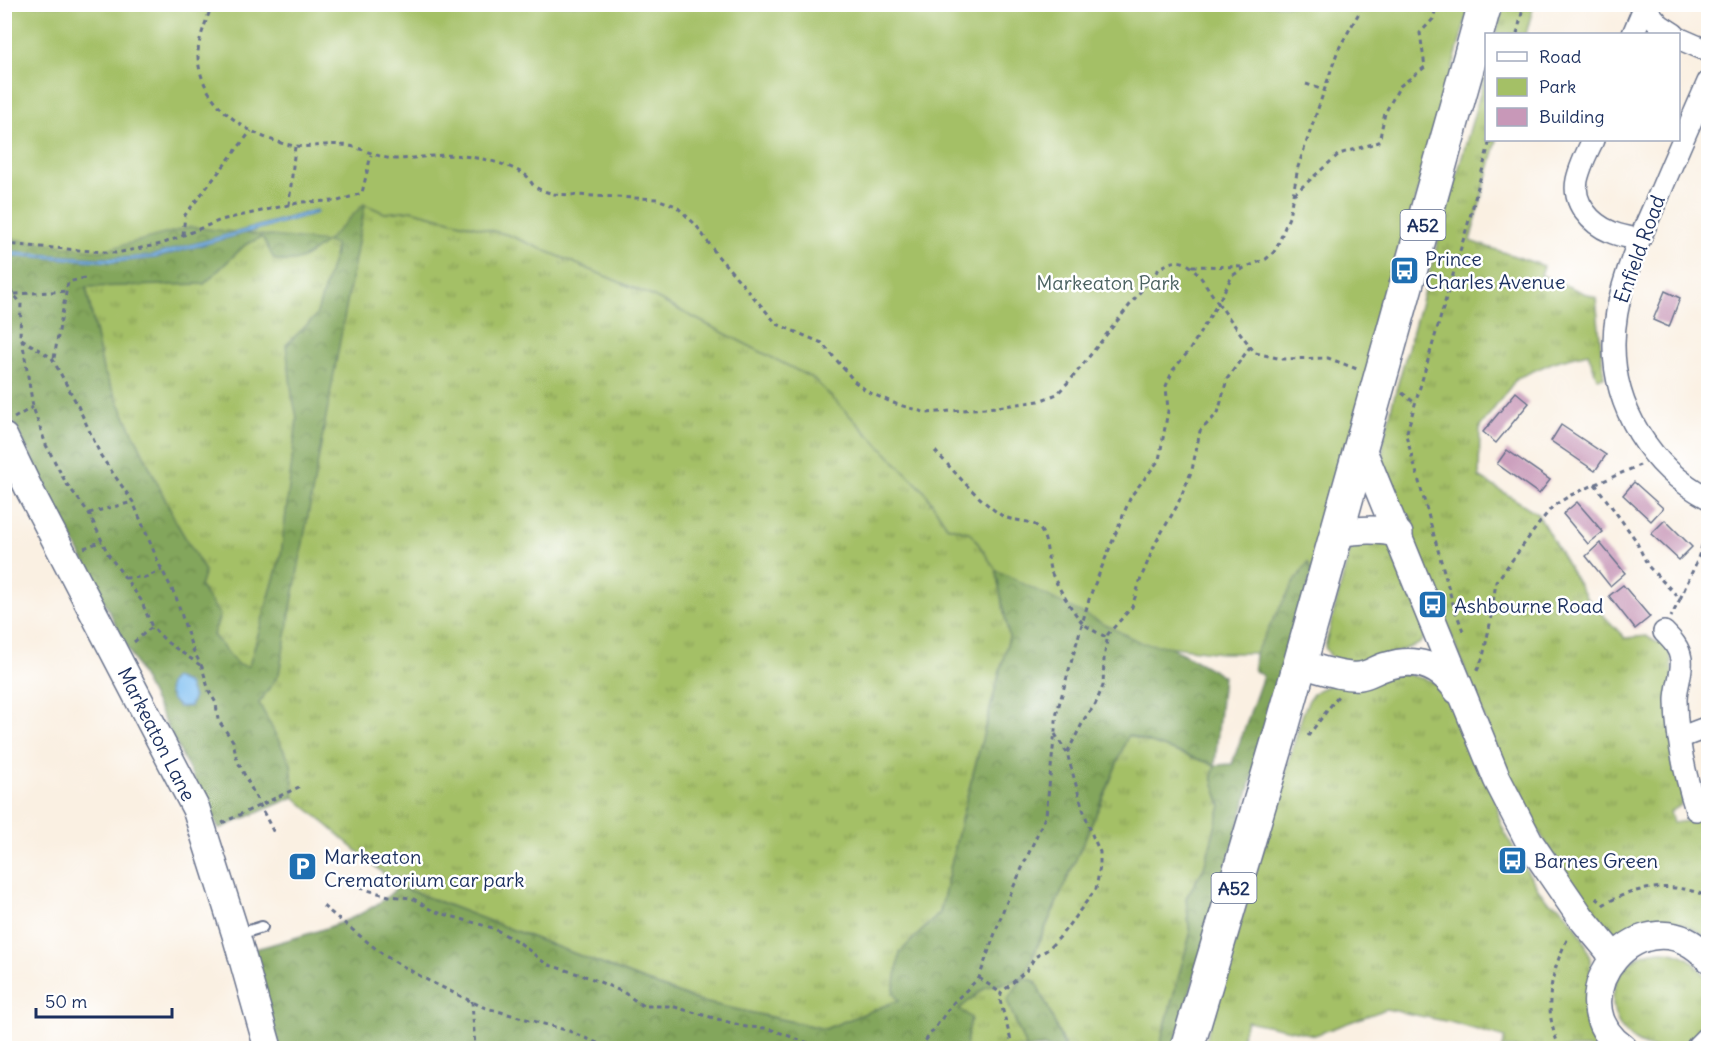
<svg xmlns="http://www.w3.org/2000/svg" width="1713" height="1053" viewBox="0 0 1713 1053" font-family="Delius,sans-serif">
	<style>
		.grass { fill: url(#grass-tufts); stroke: #607862; stroke-width: 1.5 }
		.forest { fill: url(#forest-crowns); stroke: #4f6a5c; stroke-width: 1.5; fill-rule: evenodd }
		.park { fill: #a4c066; stroke: #607862; stroke-width: 1.5 }
		.water { fill: #7bbdf1; stroke: #4b76a8; stroke-width: 1.5 }
		.building { fill: #c898b8 }
		.lines { fill: none; stroke-linecap: round; stroke-linejoin: round }
		.service-casing { stroke: #69738c; stroke-width: 14 }
		.minor-casing { stroke: #69738c; stroke-width: 24 }
		.tertiary-casing { stroke: #69738c; stroke-width: 30 }
		.trunk-casing { stroke: #69738c; stroke-width: 36 }
		.path { stroke: #69738c; stroke-width: 3; stroke-dasharray: 4.5 4.5; stroke-linecap: butt }
		.service { stroke: #fff; stroke-width: 10 }
		.minor { stroke: #fff; stroke-width: 21 }
		.tertiary { stroke: #fff; stroke-width: 27 }
		.trunk { stroke: #fff; stroke-width: 33 }
		.labels { text-anchor: middle; dominant-baseline: central; stroke-width: 5; stroke-linejoin: round; paint-order: stroke }
		.shield { fill: #fff; stroke: #5f6d8e; stroke-width: 1.5 }
		.shield-label { font-size: 18px; font-weight: bold; fill: #1b2f5e }
		.street-label { font-size: 20px; fill: #1b2f5e; stroke: #fff }
		.poi-label { font-size: 20px; fill: #1b2f5e; stroke: #fff; text-anchor: start }
		.park-label { font-size: 20px; fill: #4b6261; stroke: #fff }
	</style>
	<defs>
		<pattern id="grass-tufts" width="24" height="20" patternUnits="userSpaceOnUse" patternTransform="scale(1.5)"><rect width="24" height="20" fill="#a4c066"/><path d="M3 7l-1-3M5 7V3M7 7l1-3M15 17l-1-3M17 17v-4M19 17l1-3" fill="none" stroke="#859c57"/></pattern>
		<pattern id="forest-crowns" width="20" height="18" patternUnits="userSpaceOnUse" patternTransform="scale(1.5)"><rect width="20" height="18" fill="#83a65b"/><path d="M2 6a3 3 0 1 1 6 0M12 15a3 3 0 1 1 6 0" fill="none" stroke="#6a884e"/></pattern>
	</defs>
	<rect width="100%" height="100%" fill="#fff"/>
	<filter id="ink" filterUnits="userSpaceOnUse"><feTurbulence type="fractalNoise" baseFrequency=".0167" numOctaves="2"/><feDisplacementMap in="SourceGraphic" scale="12" xChannelSelector="R" yChannelSelector="G"/><feConvolveMatrix kernelMatrix="1 2 1 2 8 2 1 2 1" color-interpolation-filters="sRGB"/></filter>
	<filter id="wash" filterUnits="userSpaceOnUse"><feTurbulence type="fractalNoise" baseFrequency=".008" numOctaves="4" result="noise"/><feDisplacementMap in="SourceGraphic" scale="24" xChannelSelector="R" yChannelSelector="G"/><feGaussianBlur stdDeviation="1.35" result="paint"/><feColorMatrix in="noise" values="0 0 0 0 0 0 0 0 0 0 0 0 0 0 0 0 0 1.4 0 .05"/><feComposite in="paint" operator="in"/></filter>
	<g filter="url(#wash)">
		<rect width="100%" height="100%" fill="#faf0e2"/>
		<g class="grass">
			<path d="M1504,4l30,1 -8,29h-30z"/>
			<path d="M1486,72v68h11l-27,101 74,25 -3,9 55,23 8,79 -7,1 -9,-25 -32,8 -39,17 -37,49 -1,50 58,36 49,84 39,41 21,-2 10,6 10,1 4,4 14,153 -4,6 -10,6 3,11 35,-5v120c-14,-11 -34,-18 -53,-15 -18,3 -25,10 -46,8l-36,-44 -60,-97 -130,-325v-21l10,-43z"/>
			<path d="M364,204l21,9 26,-3 98,25 141,60 164,84 111,113 22,34 24,7 25,37 13,67 -46,175 -23,101 -40,39v48l-75,29 -127,-28 -300,-115 -104,-89 -3,-33 -53,-98 -25,-31 7,-20 -20,-28 4,-16 -28,-49 -73,-152 -17,-84 118,-2 41,-39 18,-9z"/>
			<path d="M1375,540l19,7 32,84 -2,7 -5,6 -62,23 -16,-3 -10,-7 -6,-10 25,-98 11,-6z"/>
			<path d="M1393,671l51,13 53,119c1,6 1,12 3,18 3,11 39,72 47,79 3,3 9,4 12,6 10,8 24,30 28,42 14,36 -17,62 16,100h-102l4,-10 -55,-16 -64,-13 -71,26 -68,-14 -8,27h-36l91,-305c5,-15 9,-36 19,-49 10,-12 63,-20 80,-23z"/>
			<path d="M1128,735l87,30 -3,12 9,29 -17,62 -18,30 4,37 -31,113h-94l-18,-43 -12,-24 -12,-2 -16,21 19,48h-61l6,-30 -12,-9 27,-22 37,-8 84,-190z"/>
			<circle cx="1662" cy="1000" r="49"/>
		</g>
		<g class="forest">
			<path d="M372,183l417,157 172,151 -14,35 -22,-34 -111,-113 -164,-84 -141,-60 -98,-25 -26,3 -20,-9 -86,470 -20,29 32,61 3,33 -75,32 -214,-424v-167l4,1zM262,237l12,22c23,8 34,-4 52,-17l9,2v9l-19,63 -30,29 6,49 5,24 -16,137 -32,111 -11,-1 -25,-30 7,-20 -20,-28 5,-16 -29,-49 -73,-152 -17,-83 118,-3 41,-39z"/>
			<path d="M991,546l232,130 -8,89 17,-1 31,-88 -9,-6 1,-17 39,-71 15,-21 3,12 -138,475h-15l31,-113 -4,-37 18,-30 17,-62 -9,-29 3,-12 -87,-30 -21,54 -84,189 12,3 12,24 18,43h-39l-19,-48 15,-21 -36,8 -27,22 12,9 -6,30h-585l-1,-2 -4,2h-95l-28,-98c44,-13 116,-28 146,-64l300,115 127,28 74,-29 -6,-6 7,-42 40,-39 23,-101 46,-175z"/>
		</g>
		<path class="park" d="M4,5h1466l-158,568 -4,-11 -14,20 -39,71h-34l-79,-10 -146,-73 -25,-37 -24,-7 -22,-34 -111,-113 -164,-84 -141,-60 -98,-25 -26,3 -21,-9 -38,38 -136,-15 -89,24 -96,-13z"/>
		<g class="water">
			<path d="M316,210l1,3 -162,45 -41,4 -109,-7v-3l91,6h29l25,-2z"/>
			<path d="M174,678l14,6 5,14 -3,8 -11,1c-9,-7 -16,-21 -5,-29z"/>
		</g>
		<g id="blocks">
			<g class="building">
				<path d="M1665,291l15,7 -11,29 -16,-7z"/>
				<path d="M1516,392l13,11 -33,40 -13,-11z"/>
				<path d="M1561,425l45,30 -11,16 -44,-30z"/>
				<path d="M1507,450l43,30 -11,14 -42,-30z"/>
				<path d="M1634,482l29,26 -12,13 -28,-26z"/>
				<path d="M1577,502l26,30 -15,12 -25,-30z"/>
				<path d="M1665,520l27,27 -13,13 -28,-26z"/>
				<path d="M1600,543l25,30 -15,13 -24,-30z"/>
				<path d="M1623,585l27,32 -15,12 -26,-33z"/>
			</g>
		</g>
	</g>
	<g filter="url(#ink)">
		<use href="#blocks" fill-opacity="0" stroke="#69738c" stroke-width="1.5"/>
		<g class="lines">
			<defs>
				<path id="service" d="M236,935l26,-8"/>
				<g id="minor">
					<path d="M1641,4l19,21 14,9"/>
					<path d="M1633,34l11,-26"/>
					<path d="M1678,38l30,13"/>
					<path d="M1708,82c-16,37 -33,75 -49,113 -36,80 -70,156 -20,238 18,29 39,49 69,65"/>
					<path d="M1593,140c-6,12 -13,26 -16,40 -5,23 14,44 34,52 8,4 19,5 28,8"/>
					<path d="M1664,632c8,8 15,15 17,27 2,13 -5,28 -5,41 0,38 9,75 20,110"/>
					<path d="M1679,738l29,-11"/>
				</g>
				<g id="tertiary">
					<path d="M4,437l25,52 167,320 40,126 32,113"/>
					<path d="M1361,446l136,333 33,64 50,73 34,41"/>
					<path d="M1337,533c22,-3 41,-5 62,1"/>
					<path d="M1300,664c18,4 42,14 60,12 9,-1 18,-8 27,-10 28,-9 53,-1 70,24"/>
					<path d="M1623,1048c-70,-50 20,-160 85,-90"/>
					<path d="M1700,1048l8,-8"/>
				</g>
				<path id="trunk" d="M1187,1048l95,-320 203,-724"/>
			</defs>
			<use href="#service" class="service-casing"/>
			<use href="#minor" class="minor-casing"/>
			<use href="#tertiary" class="tertiary-casing"/>
			<use href="#trunk" class="trunk-casing"/>
			<g class="path">
				<path d="M212,4c-5,17 -15,36 -14,53 2,49 55,83 98,89 15,2 31,-3 46,-1 19,1 34,13 53,14 23,0 45,-6 68,-3 20,2 44,8 61,18 5,3 6,7 9,11 5,5 14,7 21,9l103,5 19,7 20,19 21,30 60,69 45,19 33,39 15,11 26,11 31,9 70,-6 42,-6 18,-7 16,-17 82,-104c32,-30 45,5 63,30l14,-27 12,-8 22,-9 8,-7 5,-10 10,-25 9,-50 40,-117 26,-46"/>
				<path d="M1517,34l7,-30"/>
				<path d="M1306,84l18,6"/>
				<path d="M1294,194l45,-40 40,-12 6,-29 15,-27 25,-19 -5,-34 13,-14 4,-15"/>
				<path d="M289,205l6,-59"/>
				<path d="M183,235l2,-20 66,-84"/>
				<path d="M4,244l112,9 46,-9 59,-24 81,-18 36,-1 24,-8 9,-38"/>
				<path d="M1192,266l53,1"/>
				<path d="M4,283l17,20 -1,35 32,20 25,46 24,52 32,46 27,64 16,31 16,51 10,19 7,24 7,12 2,17 15,21 4,19 37,73"/>
				<path d="M15,294l52,-3"/>
				<path d="M22,339l11,68 13,38 20,38 23,30 19,41 33,46 11,27 16,16 32,22"/>
				<path d="M54,358l14,-76 21,-5"/>
				<path d="M1402,393l13,10"/>
				<path d="M14,418l19,-11"/>
				<path d="M935,451c21,22 41,47 66,64 12,8 30,3 39,14 8,12 7,28 10,40 3,10 26,49 34,55 7,6 16,10 24,14"/>
				<path d="M1595,484l40,55 13,27 32,33 -9,18"/>
				<path d="M89,513l44,-11"/>
				<path d="M84,548l18,-7"/>
				<path d="M125,578l21,-1 16,-7"/>
				<path d="M1680,599l17,-38 11,-33"/>
				<path d="M1463,631l-10,-27 -47,-169 66,-225 18,-70"/>
				<path d="M134,642l18,-15"/>
				<path d="M1477,671l6,-14 7,-33 6,-42 45,-61 12,-15 18,-11 69,-30"/>
				<path d="M1055,734l12,19"/>
				<path d="M1308,736l30,-40"/>
				<path d="M222,823l77,-36"/>
				<path d="M360,888l29,8 23,2 21,13 60,17 27,15 26,21 42,13 35,15 20,14h28l75,21 21,1 44,16 2,4"/>
				<path d="M1596,898l8,6"/>
				<path d="M1603,905c31,-19 72,-24 105,-8"/>
				<path d="M323,906l62,50 44,25 54,26 86,24 40,17"/>
				<path d="M979,978l22,15"/>
				<path d="M472,1001l3,47"/>
				<path d="M899,1048l22,-2"/>
				<path d="M920,1048l34,-46 25,-24 25,-70 42,-93 11,-103 33,-116 41,-100 28,-36 9,-49 -2,-25 7,-16 16,-19 29,-48 37,50 27,6 46,-1 29,11"/>
				<path d="M1013,1048l-13,-48 1,-7 26,-23 8,-13 12,-7 12,-12 37,-49 4,-23v-14l-7,-15 -11,-31 -15,-53 18,-35 10,-13 8,-19 1,-27 4,-25 24,-27 9,-29 15,-36 21,-36 15,-36 8,-39 18,-18 9,-34 23,-32"/>
				<path d="M1560,1048c-18,-38 -10,-76 9,-112"/>
			</g>
			<use href="#service" class="service"/>
			<use href="#minor" class="minor"/>
			<use href="#tertiary" class="tertiary"/>
			<use href="#trunk" class="trunk"/>
		</g>
	</g>
	<defs>
		<symbol id="bus-square" viewBox="-11 -11 22 22"><rect x="-9" y="-9" width="18" height="18" rx="4" fill="#1f6fb2" stroke="#fff"/><path d="M-5-6H5V4H4V6H2V4H-2V6H-4V4H-5ZM-3.5-4V0h7V-4ZM-3.5 1.2v1.5H-2V1.2ZM2 1.2v1.5H3.5V1.2Z" fill="#fff"/></symbol>
		<symbol id="parking-square" viewBox="-11 -11 22 22"><rect x="-9" y="-9" width="18" height="18" rx="4" fill="#1f6fb2" stroke="#fff"/><path d="M-3.5-5.5H1a3.5 3.5 0 0 1 0 7H-1V5.5H-3.5ZM-1-3.4V-.6H.8a1.4 1.4 0 0 0 0-2.8Z" fill="#fff"/></symbol>
	</defs>
	<g fill-rule="evenodd">
		<use href="#bus-square" x="1388" y="254" width="33" height="33"/>
		<use href="#bus-square" x="1416" y="588" width="33" height="33"/>
		<use href="#bus-square" x="1496" y="844" width="33" height="33"/>
		<use href="#parking-square" x="286" y="850" width="33" height="33"/>
	</g>
	<g class="labels">
		<g class="shield">
			<rect x="1400.5" y="210" width="45" height="30" rx="4.5"/>
			<rect x="1211.5" y="873" width="45" height="30" rx="4.5"/>
		</g>
		<g class="shield-label">
			<text x="1423" y="225">A52</text>
			<text x="1234" y="888">A52</text>
		</g>
		<g class="street-label">
			<text transform="translate(1639 249) rotate(-70)">Enfield Road</text>
			<text transform="translate(157 734) rotate(63)">Markeaton Lane</text>
		</g>
		<g class="poi-label">
			<text x="1425" y="258">Prince<tspan x="1425" dy="23">Charles Avenue</tspan></text>
			<text x="1454" y="605">Ashbourne Road</text>
			<text x="324" y="856">Markeaton<tspan x="324" dy="23">Crematorium car park</tspan></text>
			<text x="1534" y="860">Barnes Green</text>
		</g>
		<g class="park-label">
			<text x="1108" y="282">Markeaton Park</text>
		</g>
	</g>
	<rect width="1713" height="1053" fill="none" stroke="#fff" stroke-width="24"/>
	<rect x="1485" y="33" width="195" height="108" fill="#ffffff" stroke="#a4acbf" stroke-width="1.5"/>
	<rect x="1497" y="52" width="30" height="9" fill="#ffffff" stroke="#a4acbf" stroke-width="1.5"/>
	<text x="1539" y="63" font-size="18" fill="#1b2f5e">Road</text>
	<rect x="1497" y="78" width="30" height="18" fill="#a4c066" stroke="#a4acbf" stroke-width="1.5"/>
	<text x="1539" y="93" font-size="18" fill="#1b2f5e">Park</text>
	<rect x="1497" y="108" width="30" height="18" fill="#c898b8" stroke="#a4acbf" stroke-width="1.5"/>
	<text x="1539" y="123" font-size="18" fill="#1b2f5e">Building</text>
	<path d="M36 1008v9h136v-9" fill="none" stroke="#1b2f5e" stroke-width="3"/>
	<text x="45" y="1008" font-size="18" fill="#1b2f5e" stroke="#ffffff" stroke-width="4.5" paint-order="stroke">50 m</text>
</svg>
